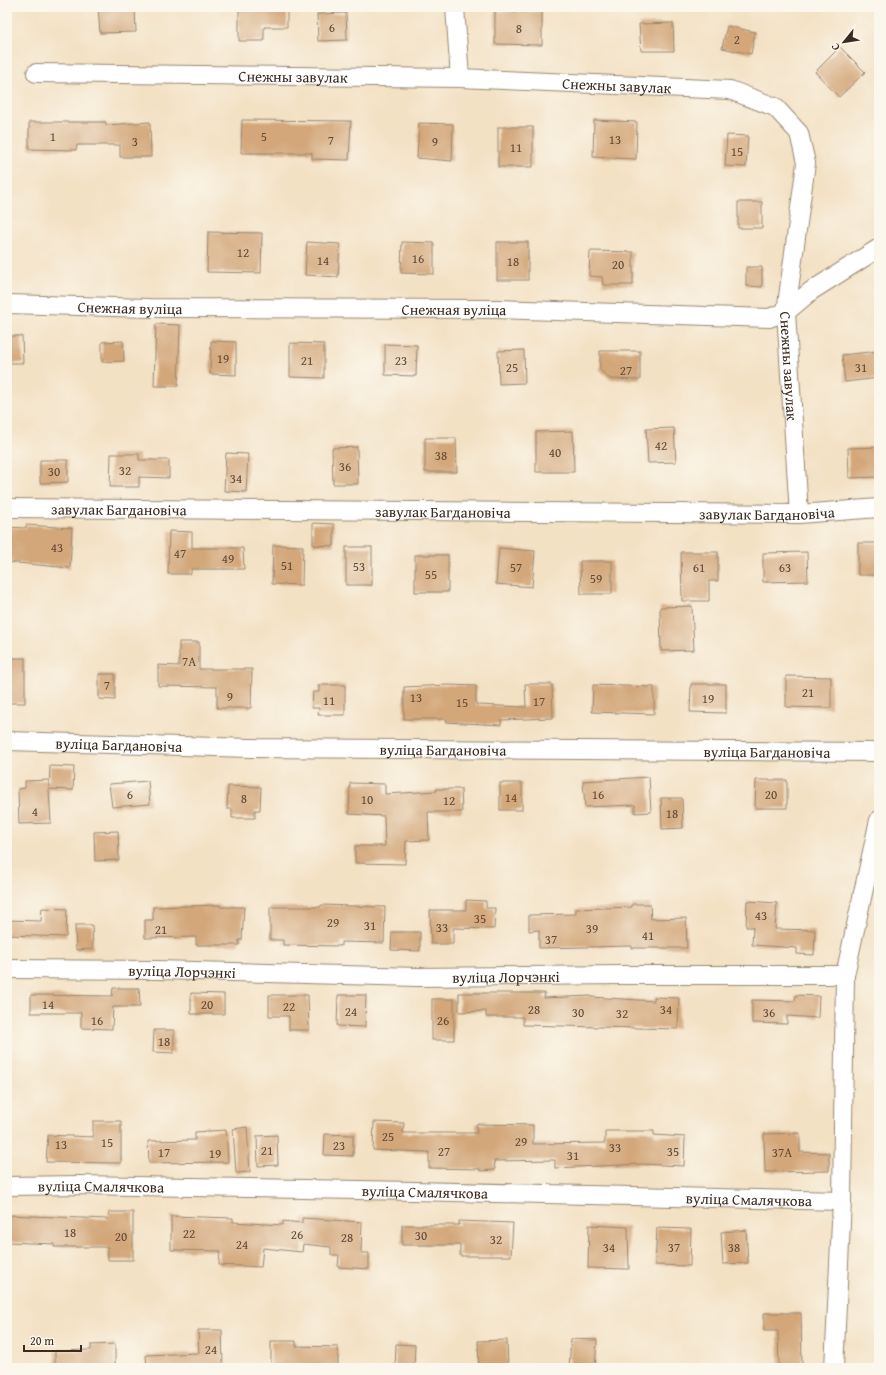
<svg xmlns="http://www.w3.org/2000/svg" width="886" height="1375" viewBox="0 0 886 1375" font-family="'Gentium Book Plus',serif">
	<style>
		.building { fill: #d3a77a }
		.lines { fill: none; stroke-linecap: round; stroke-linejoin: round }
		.street-casing { stroke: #978671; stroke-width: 20 }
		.street { stroke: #fff; stroke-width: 18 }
		.labels { text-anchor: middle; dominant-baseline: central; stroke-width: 3; stroke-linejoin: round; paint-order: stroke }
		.number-label { font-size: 13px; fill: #614935 }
		.street-label { font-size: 15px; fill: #3b2a1e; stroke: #fbf7ec }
	</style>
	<rect width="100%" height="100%" fill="#fbf7ec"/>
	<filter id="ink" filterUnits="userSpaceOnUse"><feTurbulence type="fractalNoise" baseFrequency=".025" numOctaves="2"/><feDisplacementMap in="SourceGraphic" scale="8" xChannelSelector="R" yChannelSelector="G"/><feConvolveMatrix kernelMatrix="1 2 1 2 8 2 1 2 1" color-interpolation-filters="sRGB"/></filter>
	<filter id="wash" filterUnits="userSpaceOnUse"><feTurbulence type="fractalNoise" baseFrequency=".012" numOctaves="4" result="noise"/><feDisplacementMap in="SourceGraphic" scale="16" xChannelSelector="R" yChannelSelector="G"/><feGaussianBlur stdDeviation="0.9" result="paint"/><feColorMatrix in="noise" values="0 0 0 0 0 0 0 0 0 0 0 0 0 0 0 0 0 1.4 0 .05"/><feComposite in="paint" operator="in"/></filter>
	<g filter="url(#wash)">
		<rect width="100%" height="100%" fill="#f3e1c4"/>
		<g id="blocks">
			<g class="building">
				<path d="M98,7h37l1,25 -36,1z"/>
				<path d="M239,7h48v20h-23v14h-25z"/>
				<path d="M495,11l47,1v33l-47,-1z"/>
				<path d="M346,13l1,27 -29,1 -1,-27z"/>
				<path d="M673,23l1,28h-33l-2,-27z"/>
				<path d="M727,26l28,6 -4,22 -29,-6z"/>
				<path d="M840,47l25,25 -26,25 -24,-25z"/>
				<path d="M242,120l109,1 -2,39 -37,-1v-6h-71z"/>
				<path d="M594,120l43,2 -1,37 -43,-2z"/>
				<path d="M29,122h77v3l44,-3 1,35h-31v-12h-43l-1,5 -47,-1z"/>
				<path d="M419,123l34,1 -1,37 -35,-3z"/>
				<rect x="498" y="127" width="35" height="40"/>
				<path d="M727,135l21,1 -2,31 -21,-1z"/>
				<rect x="738" y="202" width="24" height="26"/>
				<path d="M208,232l54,1 -1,40 -54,-1z"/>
				<path d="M307,242l33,2 -2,33 -33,-2z"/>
				<path d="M402,242l32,1v31l-33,-1z"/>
				<rect x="497" y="242" width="31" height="38"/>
				<path d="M590,251l43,1v33h-30l-1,-8 -13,-1z"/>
				<path d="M746,267h16v20l-16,-1z"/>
				<path d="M156,324l24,1 -2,61h-24z"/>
				<path d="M7,336h15l1,27h-16z"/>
				<path d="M123,341l1,20 -22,1v-20z"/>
				<path d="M211,341l25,1v33l-26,-1z"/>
				<path d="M290,343l34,1v34l-34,-1z"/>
				<path d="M385,344l32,1 -1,31 -31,-1z"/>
				<path d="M524,350l1,33 -26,1 -1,-33z"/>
				<path d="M600,351h40v29l-30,-1 -10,-9z"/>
				<path d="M879,351v27l-34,4 -3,-27z"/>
				<path d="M674,428l2,34 -28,1 -2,-34z"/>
				<path d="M573,431l1,41h-38v-40z"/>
				<path d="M425,438h31l1,34h-32z"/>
				<path d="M357,447l1,37h-25l-1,-36z"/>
				<path d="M879,447v30l-30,1 -1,-30z"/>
				<path d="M226,453l22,1 -2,38 -22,-1z"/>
				<path d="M111,454h28v6h30v18l-30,-1v10h-29z"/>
				<path d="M40,460h28v22l-28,1z"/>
				<path d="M313,523l21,1v22l-21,-1z"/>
				<path d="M26,525l46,3 -2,40 -63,-6v-35l19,1z"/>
				<path d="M169,531l23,1v16h51l1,21h-53v5h-23z"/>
				<rect x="858" y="543" width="21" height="32"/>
				<path d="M273,545l30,1 -1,39 -30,-1z"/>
				<rect x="346" y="547" width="26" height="38"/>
				<path d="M499,548l36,3 -3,36 -36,-3z"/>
				<path d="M681,552h37v29h-9v20h-27z"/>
				<path d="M807,552l1,29 -45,1v-29z"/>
				<rect x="415" y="555" width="33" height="37"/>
				<path d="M580,561h32v33h-31z"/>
				<path d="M692,606l2,44 -33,1 -1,-44z"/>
				<path d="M179,642h20v27h53l-1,39h-34v-21l-59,-1v-21l21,1z"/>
				<rect x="7" y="658" width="18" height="45"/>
				<path d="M99,674h16v26l-16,-1z"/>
				<path d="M786,676l45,1v31l-45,-1z"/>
				<path d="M525,684h27l1,34 -52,2v5l-55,-3 1,-3h-43v-32l44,-2 28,1v19l50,2z"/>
				<path d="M691,684h35v29l-36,-1z"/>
				<path d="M319,685h26v30h-27l1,-7h-7l1,-16h6z"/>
				<path d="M593,685l61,2v27l-62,-2z"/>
				<path d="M50,766l24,1 -1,23 -24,-1 2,34 -32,1 -1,-35 7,-1v-7l24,-1v7z"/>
				<path d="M649,777l2,35 -16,1v-8l-50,2 -2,-26z"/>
				<path d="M756,780h31v28h-32z"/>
				<path d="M148,781l2,23 -38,3 -3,-23z"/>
				<path d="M350,783l35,1v10l52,-3 -1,-2h25l1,23h-34l1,28 -23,1 -1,23 -50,-1v-17h30l-1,-30 -35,-2z"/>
				<rect x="500" y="783" width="22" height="27"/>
				<path d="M228,786l33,1 -1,23h-5v8h-23v-9h-5z"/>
				<path d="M661,798h21l1,30 -21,1z"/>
				<path d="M118,831l1,29 -24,1 -1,-29z"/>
				<path d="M466,900l20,1v7h9l-1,21 -41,-1v16h-22l-1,-34h36z"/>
				<path d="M747,901l30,2 -2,26 40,1 -1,25 -17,-1v-6l-45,-3 1,-18h-7z"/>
				<path d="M632,904h18l1,15 35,-1 1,30h-55v-2l-93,2v-18l-10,1v-16l47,-1v-5l56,-2z"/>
				<path d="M220,905v2h24l-2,33h-3v5h-43v-8l-51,1v-18h8v-13z"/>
				<path d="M321,905l64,2 -1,36 -43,-1v4l-58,-1v-5h-13v-33h51z"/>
				<path d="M42,908l25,1 -1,28 -59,-2v-15l34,1z"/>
				<path d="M75,925h17l1,24 -17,1z"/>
				<path d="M392,932h28v19l-29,-1z"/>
				<path d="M113,988h26l1,19h-27l-1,22 -31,-1v-15h-50v-18l81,1z"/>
				<path d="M191,993l33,1v20h-33z"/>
				<path d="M459,993h86l-1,5 47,-2v1l63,4v-4l25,1 -1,31 -155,-4v-8h-37v-6l-27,1z"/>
				<path d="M269,995h39l1,35h-20v-14h-20z"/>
				<path d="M338,995h28l-1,32 -28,-1z"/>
				<path d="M796,995l23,1 -1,22 -31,-2v8l-35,-1v-23l43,1z"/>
				<rect x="432" y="999" width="22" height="41"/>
				<path d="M154,1030h20v23l-21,-1z"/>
				<path d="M93,1121h28v42l-75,-1 2,-27 45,2z"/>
				<path d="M374,1122l30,1 -1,10h74l-1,-9 57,1v19l72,-1v-12h49v4l31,2 -1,29 -43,-2 -86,4v-8l-61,1 1,9 -15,1v-2l-51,-1v-16l-56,-2z"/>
				<path d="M247,1127l3,45 -14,1 -3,-44z"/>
				<path d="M226,1130l2,32 -79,1 -1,-22 47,-1v-8z"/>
				<path d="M800,1133v19l29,1v18l-64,1 -1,-38z"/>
				<path d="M325,1134l28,1v21l-29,-1z"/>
				<path d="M277,1135l1,30 -20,1 -1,-30z"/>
				<path d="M109,1212h24v48h-25v-13h-54v-3l-47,-2v-27l101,4z"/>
				<path d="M171,1216l62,2v4l50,3v-4l19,2v-5l60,4 -1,31h8v16l-31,-2 1,-12h-8v-8l-28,-3 -1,8 -39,-4 -2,19 -42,-2 1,-14 -49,-1z"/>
				<path d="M459,1221l54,2 -2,33h-51v-11h-58v-20h57z"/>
				<path d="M589,1225l39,2 1,42 -41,-1z"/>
				<path d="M657,1228l34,1 -1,37 -35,-1z"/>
				<path d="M746,1230l2,33 -25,1 -2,-32z"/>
				<path d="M764,1313h37l1,55h-23l-1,-37h-14z"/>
				<path d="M198,1330h24l1,38h-76l-1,-13 53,-2z"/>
				<path d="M571,1339l26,1 -2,28h-26z"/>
				<path d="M507,1340l1,28h-29l-1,-27z"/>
				<path d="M271,1341h25v5l42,1v21h-67z"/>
				<path d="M115,1344v24h-60v-17l36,-1v-5z"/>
				<path d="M396,1344l19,1 -1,23h-19z"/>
			</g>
		</g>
	</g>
	<g filter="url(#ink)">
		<use href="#blocks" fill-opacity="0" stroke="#978671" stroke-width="1"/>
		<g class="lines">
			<defs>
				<g id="street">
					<path d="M455,7l5,71"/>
					<path id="s1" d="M36,73l424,5 270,12 45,17 24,26 7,30 -20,149 13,202"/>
					<path id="s2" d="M7,304l142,4 347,1 273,9 17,-6 25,-21 68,-43"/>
					<path id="s3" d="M7,508l792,6 80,-6"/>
					<path id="s4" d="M7,741l243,7 629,4"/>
					<path id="s5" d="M7,969l150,1 260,7 203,-2h225l34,-155"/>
					<path id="s6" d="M7,1186l72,-1 334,6 429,10"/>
					<path d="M834,1368l8,-167 3,-226"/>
				</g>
			</defs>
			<use href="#street" class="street-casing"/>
			<use href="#street" class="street"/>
		</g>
	</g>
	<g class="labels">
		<g class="number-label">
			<text x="332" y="27">6</text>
			<text x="519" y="28">8</text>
			<text x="737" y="39">2</text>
			<text x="53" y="136">1</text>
			<text x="264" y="136">5</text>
			<text x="615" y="139">13</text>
			<text x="331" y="140">7</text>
			<text x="135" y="141">3</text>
			<text x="435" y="141">9</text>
			<text x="516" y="147">11</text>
			<text x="737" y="151">15</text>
			<text x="243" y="252">12</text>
			<text x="418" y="258">16</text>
			<text x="323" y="260">14</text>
			<text x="513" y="261">18</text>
			<text x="618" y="264">20</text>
			<text x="223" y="358">19</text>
			<text x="307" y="360">21</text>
			<text x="401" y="360">23</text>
			<text x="512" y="367">25</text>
			<text x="861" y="367">31</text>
			<text x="626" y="370">27</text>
			<text x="661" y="445">42</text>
			<text x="555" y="452">40</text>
			<text x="441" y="455">38</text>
			<text x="345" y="466">36</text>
			<text x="125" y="470">32</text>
			<text x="54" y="471">30</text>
			<text x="236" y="478">34</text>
			<text x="57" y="547">43</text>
			<text x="180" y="553">47</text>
			<text x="228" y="558">49</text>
			<text x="287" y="565">51</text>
			<text x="359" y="566">53</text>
			<text x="516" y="567">57</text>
			<text x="699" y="567">61</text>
			<text x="785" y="567">63</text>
			<text x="431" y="574">55</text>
			<text x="596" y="578">59</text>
			<text x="189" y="661">7А</text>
			<text x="107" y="685">7</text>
			<text x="808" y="692">21</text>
			<text x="230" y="696">9</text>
			<text x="416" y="697">13</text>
			<text x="708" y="698">19</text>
			<text x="329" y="700">11</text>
			<text x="539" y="701">17</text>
			<text x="462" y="702">15</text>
			<text x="130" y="794">6</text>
			<text x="598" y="794">16</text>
			<text x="771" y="794">20</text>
			<text x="511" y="797">14</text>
			<text x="244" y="798">8</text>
			<text x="367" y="799">10</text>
			<text x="449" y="800">12</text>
			<text x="35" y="811">4</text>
			<text x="672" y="813">18</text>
			<text x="761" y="915">43</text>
			<text x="480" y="918">35</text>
			<text x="333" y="922">29</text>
			<text x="370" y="925">31</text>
			<text x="442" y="927">33</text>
			<text x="592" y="928">39</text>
			<text x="161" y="929">21</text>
			<text x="648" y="935">41</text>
			<text x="551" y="939">37</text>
			<text x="48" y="1004">14</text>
			<text x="207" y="1004">20</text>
			<text x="289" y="1006">22</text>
			<text x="534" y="1009">28</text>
			<text x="666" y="1009">34</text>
			<text x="351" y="1011">24</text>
			<text x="578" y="1012">30</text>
			<text x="769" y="1012">36</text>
			<text x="622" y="1013">32</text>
			<text x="97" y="1020">16</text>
			<text x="443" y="1020">26</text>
			<text x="164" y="1041">18</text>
			<text x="388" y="1136">25</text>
			<text x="521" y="1141">29</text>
			<text x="107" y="1142">15</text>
			<text x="61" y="1144">13</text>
			<text x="339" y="1145">23</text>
			<text x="615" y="1147">33</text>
			<text x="267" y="1150">21</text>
			<text x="444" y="1151">27</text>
			<text x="673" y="1151">35</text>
			<text x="164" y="1152">17</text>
			<text x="782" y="1152">37А</text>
			<text x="215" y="1153">19</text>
			<text x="573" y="1155">31</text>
			<text x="70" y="1232">18</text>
			<text x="189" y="1233">22</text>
			<text x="297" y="1234">26</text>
			<text x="421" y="1235">30</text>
			<text x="121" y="1236">20</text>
			<text x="347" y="1237">28</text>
			<text x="496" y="1239">32</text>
			<text x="242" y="1244">24</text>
			<text x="609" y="1247">34</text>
			<text x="674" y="1247">37</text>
			<text x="734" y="1247">38</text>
			<text x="211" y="1349">24</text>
		</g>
		<g class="street-label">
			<text stroke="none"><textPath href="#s1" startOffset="257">Снежны завулак</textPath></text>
			<text stroke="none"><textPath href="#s1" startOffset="581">Снежны завулак</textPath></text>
			<text stroke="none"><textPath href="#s2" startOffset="123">Снежная вуліца</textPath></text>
			<text stroke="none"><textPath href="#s2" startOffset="447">Снежная вуліца</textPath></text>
			<text stroke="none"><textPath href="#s1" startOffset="1013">Снежны завулак</textPath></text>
			<text stroke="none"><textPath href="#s3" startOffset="112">завулак Багдановіча</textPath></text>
			<text stroke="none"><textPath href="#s3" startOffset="436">завулак Багдановіча</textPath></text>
			<text stroke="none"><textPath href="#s3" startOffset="760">завулак Багдановіча</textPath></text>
			<text stroke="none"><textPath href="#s4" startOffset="112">вуліца Багдановіча</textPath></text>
			<text stroke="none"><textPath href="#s4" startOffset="436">вуліца Багдановіча</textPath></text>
			<text stroke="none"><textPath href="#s4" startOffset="760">вуліца Багдановіча</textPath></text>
			<text stroke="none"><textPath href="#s5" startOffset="175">вуліца Лорчэнкі</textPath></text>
			<text stroke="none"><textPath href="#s5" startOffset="499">вуліца Лорчэнкі</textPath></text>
			<text stroke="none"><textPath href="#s6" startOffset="94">вуліца Смалячкова</textPath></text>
			<text stroke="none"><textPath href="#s6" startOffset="418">вуліца Смалячкова</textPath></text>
			<text stroke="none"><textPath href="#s6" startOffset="742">вуліца Смалячкова</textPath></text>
		</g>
	</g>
	<rect width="886" height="1375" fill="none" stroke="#fbf7ec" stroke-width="24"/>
	<g transform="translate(844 42) rotate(240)" stroke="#fbf7ec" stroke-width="3" paint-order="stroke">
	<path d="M0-3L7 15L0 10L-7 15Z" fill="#3b2a1e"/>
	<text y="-6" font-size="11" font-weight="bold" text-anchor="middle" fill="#3b2a1e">С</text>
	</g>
	<path d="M24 1345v6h57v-6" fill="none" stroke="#3b2a1e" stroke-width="2"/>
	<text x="30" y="1345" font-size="12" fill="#3b2a1e" stroke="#fbf7ec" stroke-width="3" paint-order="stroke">20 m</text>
</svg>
